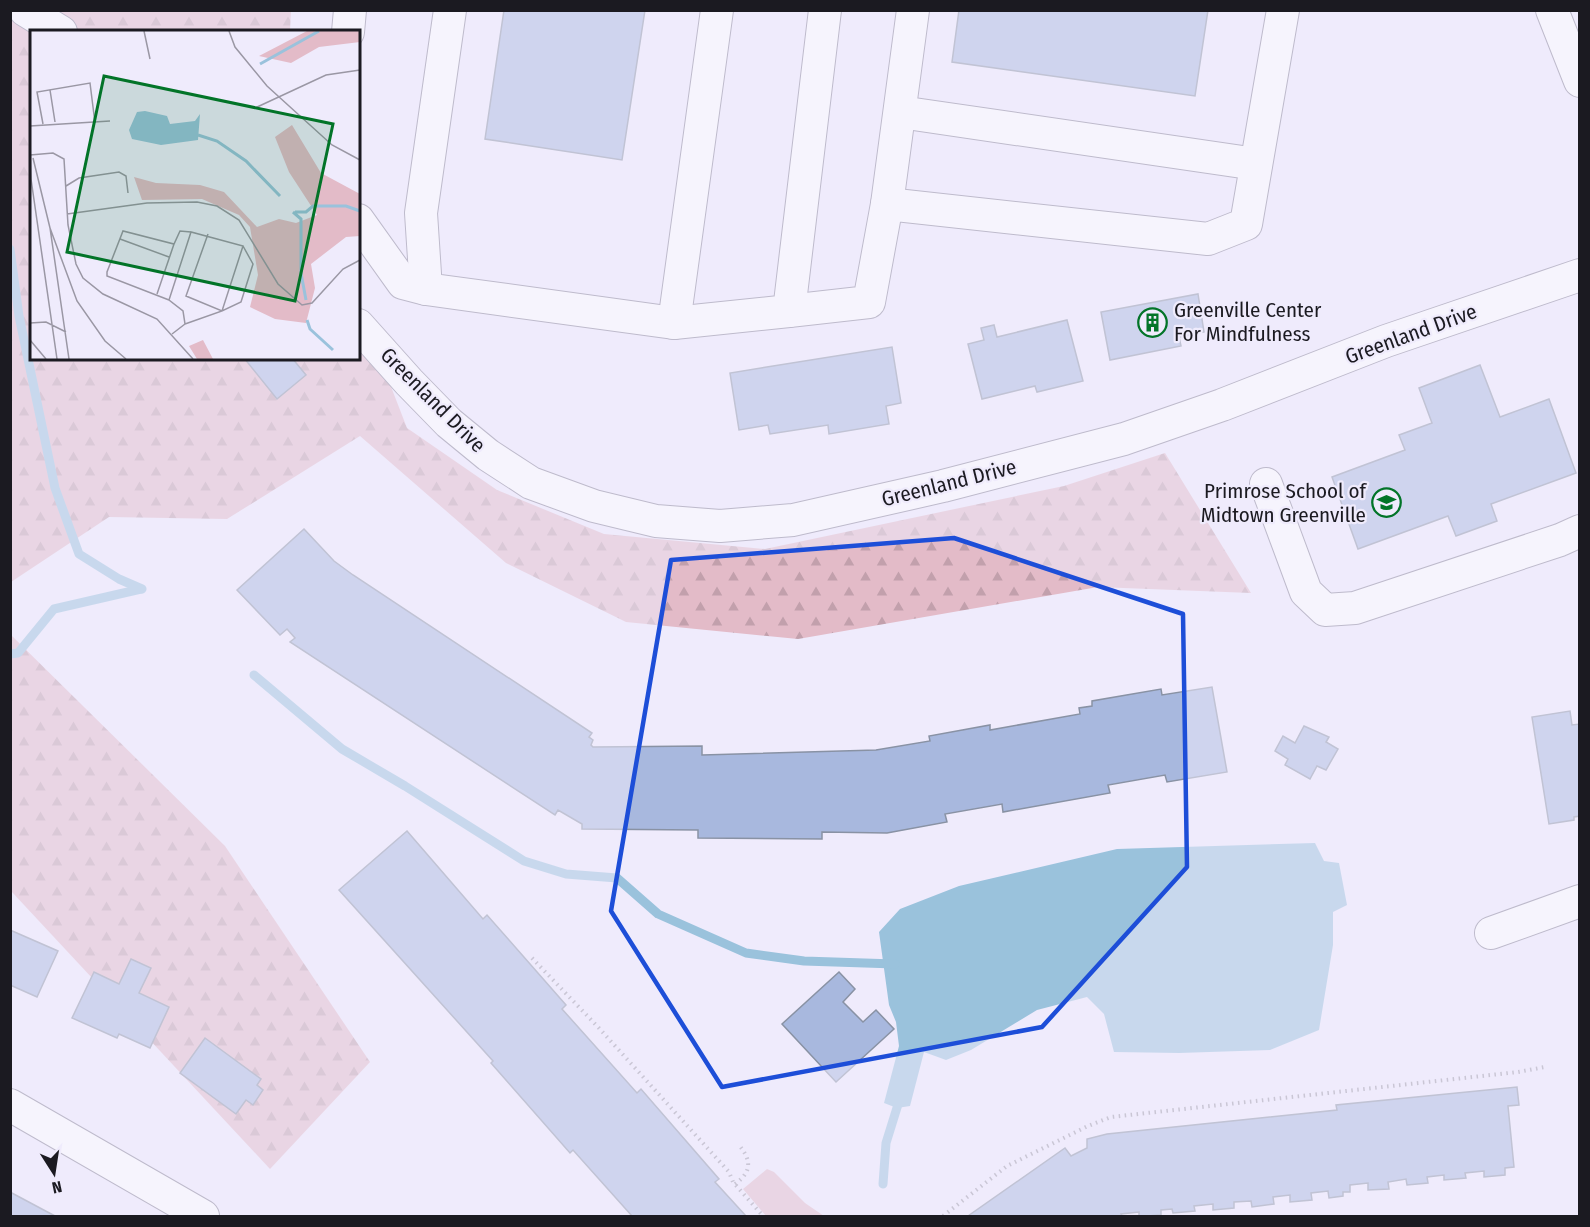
<svg xmlns="http://www.w3.org/2000/svg" width="1590" height="1227" viewBox="0 0 1590 1227" font-family="'Fira Sans Condensed',sans-serif">
	<style>
		.forest { fill: url(#forest-firs) }
		.green { fill: #e3bbc8 }
		.water { fill: #9ac2dc }
		.lines { fill: none; stroke-linecap: round; stroke-linejoin: round }
		.stream { stroke: #9ac2dc; stroke-width: 9 }
		.building { fill: #a8b8de; stroke: #8992a4; stroke-width: 1.5 }
		.minor-casing { stroke: #848093; stroke-width: 34 }
		.path { stroke: #9d9aa7; stroke-width: 4; stroke-dasharray: 1.5 4.5; stroke-linecap: butt }
		.minor { stroke: #fff; stroke-width: 32 }
		.marked { fill: none; stroke: #1d4ed8; stroke-width: 4.5; stroke-linejoin: round }
		.labels { text-anchor: middle; dominant-baseline: central; stroke-width: 4.5; stroke-linejoin: round; paint-order: stroke }
		.poi-label { font-size: 21px; fill: #1b1a21; stroke: #efebfc; text-anchor: start }
		.street-label { font-size: 21px; fill: #1b1a21; stroke: #efebfc }
		.inset-river { fill: none; stroke: #9ac2dc; stroke-width: 3 }
		.inset-road { fill: none; stroke: #9a97a4; stroke-width: 1.5 }
		.view { fill: #027428; fill-opacity: 0.15; stroke: #027428; stroke-width: 3 }
		.inset-edge { fill: none; stroke: #1b1a21; stroke-width: 3 }
	</style>
	<defs>
		<pattern id="forest-firs" width="22" height="20" patternUnits="userSpaceOnUse" patternTransform="scale(1.5)"><rect width="22" height="20" fill="#e3bbc8"/><path d="M5 1l3.5 6h-7zM16 11l3.5 6h-7z" fill="#c2a0ac"/></pattern>
	</defs>
	<rect width="100%" height="100%" fill="#efebfc"/>
	<g class="forest">
		<path d="M291,10l-1,21 -258,1v326h326l1,-54 48,124 90,62 107,44 161,15 299,-63 101,-33 86,140 -153,-6 -300,52 -172,-17 -120,-59 -146,-127 -133,83 -118,-2 -98,65v-571z"/>
		<path d="M10,634l215,212 145,216 -100,107 -259,-278z"/>
	</g>
	<path class="green" d="M767,1169l7,3 31,31 19,13h-58l-23,-27z"/>
	<path class="water" d="M1315,843l9,18 15,2 8,42 -14,7v33l-14,85 -49,20 -91,3 -65,-1 -10,-38 -17,-17 -50,13 -66,40 -25,10 -22,-8 -14,54 -13,2 -13,-5 15,-57 -3,-24 -7,-17 -10,-73 21,-23 59,-23 158,-37z"/>
	<g class="lines">
		<g class="stream">
			<path d="M10,249l9,67 36,172 24,66 40,25 23,10"/>
			<path d="M10,654l8,-1 36,-44 87,-20"/>
			<path d="M254,675l88,74 63,37 119,75 42,13 51,4 41,36 88,39 58,8 91,3"/>
			<path d="M883,1184l3,-41 14,-45"/>
		</g>
	</g>
	<g class="building">
		<path d="M504,10h141l-23,150 -137,-21z"/>
		<path d="M959,10h249l-13,86 -243,-34z"/>
		<path d="M1198,294l6,38 -25,5 2,9 -71,14 -9,-48z"/>
		<path d="M1067,320l16,61 -46,11 -2,-6 -53,13 -14,-55 16,-4 -3,-12 13,-3 3,12z"/>
		<path d="M892,347l9,56 -15,3 3,18 -60,10 -1,-9 -58,9 -2,-9 -29,5 -9,-57z"/>
		<path d="M244,358h48l14,17 -29,24z"/>
		<path d="M1480,365l20,52 49,-18 27,74 -85,31 6,17 -41,15 -8,-20 -90,33 -26,-72 73,-27 -6,-15 33,-12 -13,-35z"/>
		<path d="M304,529l30,32 19,14 239,158 -3,4 4,3 -2,5 2,2 109,-1v9l174,-5 54,-9 -1,-5 61,-11v5l90,-16 -1,-6 13,-2v-5l69,-12 1,6 50,-8 15,85 -60,10 -2,-7 -57,10 2,8 -107,19 -1,-8 -57,10 2,8 -60,11 -65,-1v7l-124,-1v-8l-116,-1v-5l-24,-14 -3,5 -265,-173 5,-4 -8,-9 -7,6 -43,-45z"/>
		<path d="M1570,711l2,14 8,-1v92l-6,1v3l-25,4 -17,-107z"/>
		<path d="M1304,726l25,11 -3,5 12,7 -12,21 -9,-4 -7,13 -25,-14 3,-6 -13,-8 8,-15 12,7z"/>
		<path d="M407,831l76,88 4,-4 79,90 -4,4 75,84 4,-4 78,90 -4,3 31,34h-114l-59,-66 -3,3 -79,-90 2,-2 -154,-171z"/>
		<path d="M10,930l48,21 -21,46 -27,-12z"/>
		<path d="M131,959l20,9 -12,25 30,14 -19,41 -31,-14 -2,4 -45,-20 22,-46 25,12z"/>
		<path d="M839,972l16,17 -12,13 20,20 13,-12 18,19 -58,53 -54,-58z"/>
		<path d="M205,1038l56,41 -4,6 6,5 -10,15 -7,-5 -10,14 -56,-41z"/>
		<path d="M1517,1087l2,18 -11,1 6,61 -9,1v7l-21,2v-6l-19,2 1,5 -22,2v-5l-17,2 1,6 -21,2 -1,-6 -18,3 1,7 -21,1v-7l-18,2v7h-7v4l-14,2 -1,-7 -17,2 1,7 -22,2v-7l-17,2 1,7 -22,3 -1,-6 -17,1v6l-21,2v-6l-19,2 1,5 -22,2 -1,-4 -11,1v5l-14,1h-8v-4l-18,2 1,2h-154l97,-68 6,8 16,-8v-9l20,-5 230,-24 -1,-5z"/>
		<path d="M10,1192l45,24h-45z"/>
	</g>
	<g class="lines">
		<defs>
			<g id="minor">
				<path d="M25,10l36,22"/>
				<path d="M450,10l-29,203 5,76 248,34 115,-12 36,-301"/>
				<path d="M1552,10l28,71"/>
				<path d="M348,32l2,-22"/>
				<path d="M900,112l356,52"/>
				<path d="M887,204l26,-194"/>
				<path d="M358,220l45,63 23,6"/>
				<path d="M789,311l80,-9 18,-98 321,35 38,-15 37,-214"/>
				<path d="M674,323l43,-313"/>
				<path d="M358,325l51,57 40,41 39,32 43,28 63,23 62,15 64,5 73,-6 150,-34 181,-47 98,-34 164,-64 194,-66"/>
				<path d="M1266,484l40,108 19,18 30,-2 205,-68 20,-9"/>
				<path d="M1491,933l89,-32"/>
				<path d="M10,1105l193,111"/>
			</g>
		</defs>
		<use href="#minor" class="minor-casing"/>
		<g class="path">
			<path d="M532,958l66,69 131,145 4,10 30,34"/>
			<path d="M735,1184c17,-12 17,-24 3,-40"/>
			<path d="M943,1216l64,-50 81,-40 23,-9 407,-45 27,-5"/>
		</g>
		<use href="#minor" class="minor"/>
	</g>
	<path d="M0 0H1590V1227H0ZM954,538l229,76 4,253 -145,160 -320,60 -111,-176 60,-351z" fill="#efebfc" fill-opacity=".55" fill-rule="evenodd"/>
	<path class="marked" d="M954,538l229,76 4,253 -145,160 -320,60 -111,-176 60,-351z"/>
	<defs>
		<symbol id="building-ring" viewBox="-11 -11 22 22"><circle r="9.5" fill="#efebfc" stroke="#027428" stroke-width="1.5"/><path d="M-4-6H4V6H1V3H-1V6H-4ZM-2.5-4.3h1.7v1.8h-1.7ZM.8-4.3h1.7v1.8H.8ZM-2.5-1h1.7V.8h-1.7ZM.8-1h1.7V.8H.8Z" fill="#027428"/></symbol>
		<symbol id="school-ring" viewBox="-11 -11 22 22"><circle r="9.5" fill="#efebfc" stroke="#027428" stroke-width="1.5"/><path d="M0-5L7-2L0 1L-7-2ZM-4 1L0 2.5L4 1V4Q0 6-4 4Z" fill="#027428"/></symbol>
	</defs>
	<g fill-rule="evenodd">
		<use href="#building-ring" x="1136" y="306" width="33" height="33"/>
		<use href="#school-ring" x="1370" y="486" width="33" height="33"/>
	</g>
	<g class="labels">
		<g class="poi-label">
			<text x="1174" y="310">Greenville Center<tspan x="1174" dy="24">For Mindfulness</tspan></text>
			<text x="1366" y="491" text-anchor="end">Primrose School of<tspan x="1366" dy="24">Midtown Greenville</tspan></text>
		</g>
		<g class="street-label">
			<text transform="translate(1411 334) rotate(-20)">Greenland Drive</text>
			<text transform="translate(433 400) rotate(45)">Greenland Drive</text>
			<text transform="translate(949 483) rotate(-14)">Greenland Drive</text>
		</g>
	</g>
	<g transform="translate(30 30)">
		<rect width="330" height="330" fill="#efebfc"/>
		<path d="M277,1h53v11l-41,5 -28,16 -32,-7zM262,95l29,48 39,21v42l-14,1 -35,27 4,24 -9,35 -31,-4 -25,-12 8,-32 -8,-48 -11,-12 -37,-16 -60,1 -8,-23 22,6 44,2 24,7 33,35 22,-8 17,4 21,-8 -28,-43 -14,-35zM173,310l10,19h-16l-8,-13z" fill="#e3bbc8"/>
		<path d="M115,81l22,5 3,8 25,-3 5,-7 -2,26 -37,5 -29,-6 -3,-9 8,-18z" fill="#9ac2dc"/>
		<path class="inset-river" d="M230,34l59,-33M168,105l19,6 29,20 34,35M263,182l8,7v54l5,27M265,182h11l7,-6h33l14,5M277,290l3,9 23,21"/>
		<path class="inset-road" d="M114,1l6,28M199,1l6,16 32,39 65,59 28,15M20,60l5,32M225,78l71,-33 34,-5M13,94l-6,-32 53,-9 5,40M0,96l80,-5M0,115l1,34 26,180M0,125l23,-2 11,6 4,66 8,39 7,14 20,16 54,25 36,40M3,128l17,70 19,131M36,156l13,-8 40,-6 7,4 2,17M37,184l80,-11 50,-1 20,4 22,14 39,64 24,21 10,-2 31,-34 17,-9M20,198l27,73 28,40 21,18M178,204l-22,62 36,15 19,-9 12,-38 -10,-18M90,209l49,18M127,264l17,-50M139,270l-62,-24v-4l16,-41 51,13 6,-13 11,1M0,293l16,-1 20,10M142,304l13,-10 -2,-13 -14,-11 22,-68 52,14 -21,65 -37,13M0,310l16,19"/>
		<path class="view" d="M74,46l229,48 -38,177 -228,-49z"/>
		<rect width="330" height="330" class="inset-edge"/>
	</g>
	<rect width="1590" height="1227" fill="none" stroke="#1b1a21" stroke-width="24"/>
	<g transform="translate(54 1173) rotate(168)" stroke="#efebfc" stroke-width="4.5" paint-order="stroke">
	<path d="M0-4.5L10 22L0 15L-10 22Z" fill="#1b1a21"/>
	<text y="-9" font-size="16" font-weight="bold" text-anchor="middle" fill="#1b1a21">N</text>
	</g>
</svg>
